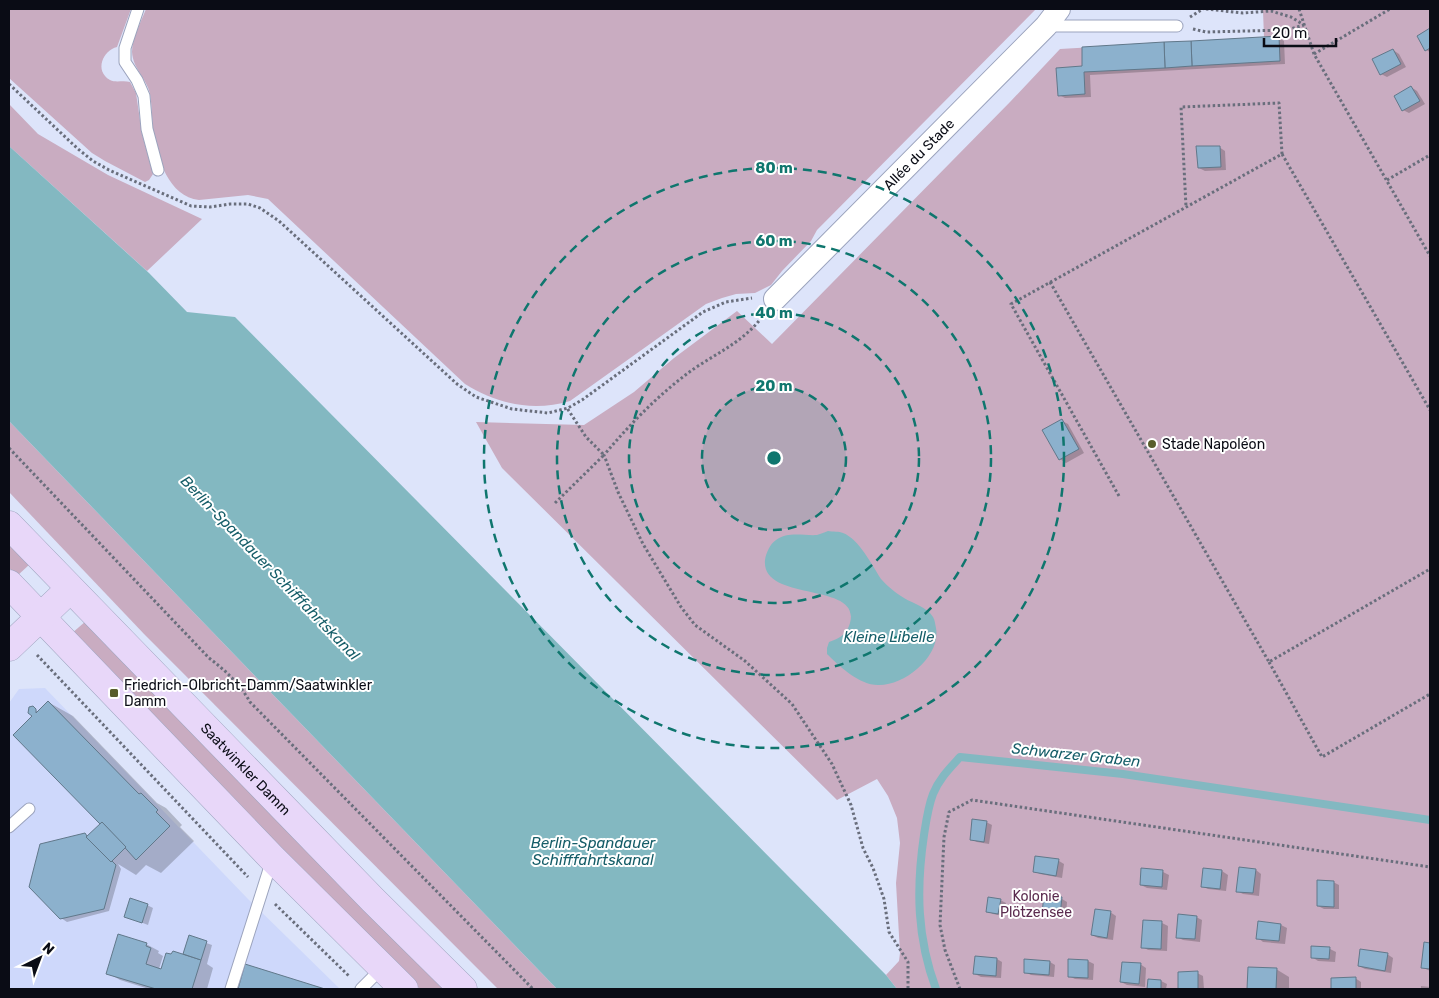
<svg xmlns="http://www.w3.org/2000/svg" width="1439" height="998" viewBox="0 0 1439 998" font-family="Rubik,sans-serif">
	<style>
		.built { fill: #ced8fb }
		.green { fill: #c9acc1 }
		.water { fill: #83b8c1 }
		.shadow { fill: #0003 }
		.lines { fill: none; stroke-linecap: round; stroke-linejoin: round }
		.stream { stroke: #83b8c1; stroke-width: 8 }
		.building { fill: #8cb1cd; stroke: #61788a }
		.lane-casing { stroke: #9ba3bd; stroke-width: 13 }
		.street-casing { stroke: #9ba3bd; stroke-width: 24 }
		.secondary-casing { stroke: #9ba3bd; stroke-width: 29 }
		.path { stroke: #696e7c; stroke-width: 3; stroke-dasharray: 2.5 2.5; stroke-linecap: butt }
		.lane { stroke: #fff; stroke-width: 11 }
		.street { stroke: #fff; stroke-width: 22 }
		.secondary { stroke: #e8d7f9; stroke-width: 28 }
		.ring { fill: none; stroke: #0f766e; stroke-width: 2.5; stroke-dasharray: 9 6 }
		.poi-dot { fill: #585d2b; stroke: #fff; stroke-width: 2 }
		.labels { text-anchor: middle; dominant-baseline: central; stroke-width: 4; stroke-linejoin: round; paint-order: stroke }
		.street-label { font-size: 14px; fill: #0a0c15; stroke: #fff }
		.poi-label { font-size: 14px; fill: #0a0c15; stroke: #fff; text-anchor: start }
		.park-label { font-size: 14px; fill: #5b2b4f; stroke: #fff }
		.water-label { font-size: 15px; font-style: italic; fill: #155d68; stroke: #fff }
		.centre { fill: #0f766e; stroke: #fff; stroke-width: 2.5 }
		.ring-label { font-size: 15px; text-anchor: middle; font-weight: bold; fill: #0f766e; stroke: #fff; stroke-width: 4; stroke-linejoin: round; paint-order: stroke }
	</style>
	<rect width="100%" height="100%" fill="#dde4fa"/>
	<path class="built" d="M45,688l203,211 92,90h-331v-286l10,-14z"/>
	<g class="green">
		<path d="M9,9h122l-14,38c-14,3 -23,24 -7,33 6,3 13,0 20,2l6,11 6,41 11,40 -4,6 -4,2 -40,-21 -13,-8 -83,-75z"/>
		<path d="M146,9h890l-219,221 -6,11 -29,30 -11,14 -16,8 -19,1 -14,4 -16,6 -136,97c-37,11 -73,3 -105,-17l-197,-185 -20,-4 -49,5c-30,-3 -42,-42 -46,-68 -1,-12 -1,-26 -3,-38 -3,-15 -17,-25 -18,-42 0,-14 9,-30 14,-43z"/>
		<path d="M1261,9h169v980h-533l-11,-14 13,-14 1,-8 -4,-70 4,-40 -3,-25 -9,-22 -11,-17 -40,21 -335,-332 -26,-46 108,3 50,-33 40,-34 63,-47 35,33 238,-242 50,-53 204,-12 -1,-26z"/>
		<path d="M9,104l29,30 70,41 94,44 -55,52 -138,-125z"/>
		<path d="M9,421l548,568h-59l-353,-354 -136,-143z"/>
		<path d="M9,541l21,23 -13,12 -8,-8z"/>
		<path d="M86,621l360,368h-26l-60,-58 -289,-297z"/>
	</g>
	<g class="water">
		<path d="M9,146l140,127 38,39 48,5 651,658 11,14h-340l-548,-568z"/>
		<path d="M828,531c5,1 11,0 15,2 16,6 29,32 38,46 6,7 15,14 23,19 10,6 23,9 29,19 2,3 2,7 3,11 5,28 -31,58 -58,57 -19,0 -39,-19 -51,-31v-6l2,-6c11,-4 18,-8 21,-19 12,-42 -89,-20 -85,-63 1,-7 5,-16 11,-20 12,-9 28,-4 41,-5 4,-1 8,-3 11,-4z"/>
	</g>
	<g class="shadow">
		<path d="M1430,30v22l-4,-2 -8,-14z"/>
		<path d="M1278,37l6,4 1,23 -195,11 1,22 -26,1 -6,-3 24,-27z"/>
		<path d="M1393,50l6,4 7,13 -19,10 -6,-3z"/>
		<path d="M1411,87l6,4 8,13 -16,9 -6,-3z"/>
		<path d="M1219,147l6,4 1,19 -21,1 -6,-3z"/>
		<path d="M1062,421l6,3 16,29 -18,10 -6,-4z"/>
		<path d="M48,702l25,14 84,87 9,5 16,17 -2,2 14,14 -33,32 -15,-8 -10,10 -18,-11 3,5 -12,42 -42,11 -6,-4 24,-84 4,3 13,-13 -68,-108 -2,-8 7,4z"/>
		<path d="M986,822l6,3 -3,19 -12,-2 -6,-3z"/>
		<path d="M1059,861l5,3 -2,14 -22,-4 -6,-3z"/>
		<path d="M1204,869l18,2 6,4 -2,16 -18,-2 -6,-3z"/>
		<path d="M1142,870l21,2 6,3 -2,15 -20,-2 -6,-3z"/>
		<path d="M1256,870l5,4 -2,22 -16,-2 -6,-3z"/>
		<path d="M1333,882l6,3v24h-15l-6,-3z"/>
		<path d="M1062,899l5,3 -1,16 -17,-2 -6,-3z"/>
		<path d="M1000,900l6,3 -2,13 -11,-2 -6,-3z"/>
		<path d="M147,905l6,3 -5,17 -23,-9z"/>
		<path d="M1110,912l6,4 -3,24 -15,-2 -6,-3z"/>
		<path d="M1196,917l6,3 -2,22 -17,-2 -6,-3z"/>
		<path d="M1259,922l22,3 6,3 -2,16 -22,-2 -5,-4z"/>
		<path d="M1162,923l6,3 -1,25 -19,-1 -5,-3z"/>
		<path d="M189,937l23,8 -5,19 6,4 -6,21h-58l-29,-9 -12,-7 38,-29 13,7 -1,2 5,3 -4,13 3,1 21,-14z"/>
		<path d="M1425,944h5v27l-8,-4z"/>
		<path d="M1330,949l6,3 -1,10 -17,-1 -6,-4z"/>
		<path d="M1387,954l6,4 -2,15 -26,-4 -6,-3z"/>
		<path d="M997,959l5,3 -1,16 -20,-1 -6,-3z"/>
		<path d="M1069,960l19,1 6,3 -1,16 -18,-1 -6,-3z"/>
		<path d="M1050,962l5,3 -1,12 -23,-2 -6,-3z"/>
		<path d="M1140,964l6,4 -1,19 -18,-2 -6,-3z"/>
		<path d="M246,966l75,23h-82z"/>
		<path d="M1249,969h27l13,8v12h-41z"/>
		<path d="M1197,973l6,3 1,13 -25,-1z"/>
		<path d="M1355,978l6,4v7h-29v-10z"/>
		<path d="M1149,980l12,1 6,3 -1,5h-18z"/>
		<path d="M1421,986l9,1v2h-9z"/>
	</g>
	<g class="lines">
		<path class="stream" d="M936,989c-19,-51 -20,-100 -12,-154 2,-13 4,-28 9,-41 6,-15 16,-25 27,-37l163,17 307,46"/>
	</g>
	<g class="building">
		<path d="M1430,28v20l-5,3 -8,-15z"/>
		<path d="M1279,36l1,25 -88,5 -1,-25z"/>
		<path d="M1191,41l1,25 -27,2 -1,-26z"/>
		<path d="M1164,42l1,26 -81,4 1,22 -27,2 -2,-28 26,-2v-19z"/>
		<path d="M1393,49l8,15 -21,11 -8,-16z"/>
		<path d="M1411,86l9,15 -18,10 -8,-15z"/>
		<path d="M1196,146h24l1,21 -23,1z"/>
		<path d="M1062,419l17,30 -20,11 -17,-30z"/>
		<path d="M48,701l91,93 2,-1 17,17 -2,2 14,14 -34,34 -34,-38 -2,2 -87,-89 19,-19 -4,-3 1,-6 4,-1 3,3v4z"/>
		<path d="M972,819l15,2 -3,21 -14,-2z"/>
		<path d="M102,822l24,25 -15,15 -25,-25z"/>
		<path d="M85,833l2,3 -1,1 25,25 1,-1 4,4 -12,44 -44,10 -31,-32 11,-43z"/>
		<path d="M1035,856l24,3 -3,17 -23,-4z"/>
		<path d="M1239,867l17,2 -3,24 -17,-1z"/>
		<path d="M1141,868l22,2 -1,17 -22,-2z"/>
		<path d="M1203,868l19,2 -2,19 -19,-2z"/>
		<path d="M1317,880l17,1v26l-17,-1z"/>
		<path d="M1044,895l18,2 -2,19 -18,-3z"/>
		<path d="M988,897l13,2 -3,15 -12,-2z"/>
		<path d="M130,898l18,6 -6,19 -18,-6z"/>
		<path d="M1095,909l16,2 -4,27 -16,-3z"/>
		<path d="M1178,914l19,2 -2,23 -19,-1z"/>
		<path d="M1143,920l19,1 -1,28 -20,-1z"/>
		<path d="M1258,921l23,3 -2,17 -23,-2z"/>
		<path d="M118,934l29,9 -1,3 5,2 -5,16 15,5 5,-16 5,1 2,-3 28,9 -9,29h-36l-50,-15z"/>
		<path d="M189,935l18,6 -6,19 -18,-6z"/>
		<path d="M1424,942l6,1v26l-9,-1z"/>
		<path d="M1311,946l19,1 -1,12 -18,-1z"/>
		<path d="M1360,949l28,4 -3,18 -27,-5z"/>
		<path d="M975,956l22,2 -1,18 -23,-2z"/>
		<path d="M1024,959l26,2 -1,14 -25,-2z"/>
		<path d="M1068,959l20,1v18l-20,-1z"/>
		<path d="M1122,962l19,1 -2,21 -19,-2z"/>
		<path d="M245,964l80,25h-87z"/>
		<path d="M1248,967l29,1 -1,21h-29z"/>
		<path d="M1198,971v18h-20v-17z"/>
		<path d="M1356,977v12h-25v-11z"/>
		<path d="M1148,979l13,1v9h-14z"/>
	</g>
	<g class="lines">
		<defs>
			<g id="lane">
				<path d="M138,9l-13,39v14l12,18 7,16 3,33 11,41"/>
				<path d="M1046,26h131"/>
				<path d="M9,827l20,-18"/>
				<path d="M231,989l41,-129"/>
				<path d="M361,989l21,-21"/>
			</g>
			<g id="street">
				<path id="s1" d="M775,299l271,-273 13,-17"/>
			</g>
			<g id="secondary">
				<path id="s2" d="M9,525l364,375 90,89"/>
				<path d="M9,584l263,274 132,131"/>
				<path d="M9,647l61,-58"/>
			</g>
		</defs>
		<use href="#lane" class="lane-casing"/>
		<use href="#street" class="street-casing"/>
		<use href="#secondary" class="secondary-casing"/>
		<g class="path">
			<path d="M1206,9l37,4 28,-2 20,6 13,8"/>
			<path d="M1299,9l15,45 116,202"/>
			<path d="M1190,17l13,-8"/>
			<path d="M1193,29l13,3 81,-2 17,-5"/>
			<path d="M1314,54l76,-45"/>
			<path d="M9,84l69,65 15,12 16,9 82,36 19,1 20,-3h18l12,4 19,13 178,163 19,13 36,12 36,4 20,-5 14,-8 121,-88 23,-10 26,-4"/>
			<path d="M1282,154l148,256"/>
			<path d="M1387,180l43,-25"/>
			<path d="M1050,282l219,380 161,-93"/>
			<path d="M762,317c-18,24 -43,35 -67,51 -34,24 -64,55 -91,87l14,37 25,52 38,63 14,18 50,36 47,43 40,60 19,41 12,43 10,20 11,31 5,33 19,30v27"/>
			<path d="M9,448l200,210c16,12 31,26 41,44l283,287"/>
			<path d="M1119,496l-108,-192 271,-150 -3,-51 -98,4 5,100"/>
			<path d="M555,503l49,-48 -18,-18 -19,-29"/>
			<path d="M37,655l211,222"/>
			<path d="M1269,662l53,95 108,-63"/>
			<path d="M275,904l75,73"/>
			<path d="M960,989l-15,-39 -5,-25 4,-88 5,-25 23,-12 458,67"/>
		</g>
		<use href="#lane" class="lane"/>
		<use href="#street" class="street"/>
		<use href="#secondary" class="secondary"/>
	</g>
	<circle cx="774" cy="458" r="72" fill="#0f766e" fill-opacity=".12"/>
	<g class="ring">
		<circle cx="774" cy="458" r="72"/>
		<circle cx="774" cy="458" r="145"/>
		<circle cx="774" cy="458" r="217"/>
		<circle cx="774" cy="458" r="290"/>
	</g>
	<g class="poi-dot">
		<circle cx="1152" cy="444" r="5"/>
		<rect x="109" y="688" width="10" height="10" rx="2.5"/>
	</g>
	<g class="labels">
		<g class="street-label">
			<text stroke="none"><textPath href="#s1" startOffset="204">Allée du Stade</textPath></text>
			<text stroke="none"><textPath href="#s2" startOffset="340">Saatwinkler Damm</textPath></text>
		</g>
		<g class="poi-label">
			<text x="1162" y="444">Stade Napoléon</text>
			<text x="124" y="685">Friedrich-Olbricht-Damm/Saatwinkler<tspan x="124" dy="16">Damm</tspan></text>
		</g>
		<g class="park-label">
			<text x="1036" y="896">Kolonie<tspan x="1036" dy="16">Plötzensee</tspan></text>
		</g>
		<g class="water-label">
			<text transform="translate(270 568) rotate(46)">Berlin-Spandauer Schifffahrtskanal</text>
			<text x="889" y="637">Kleine Libelle</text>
			<text transform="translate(1076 755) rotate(6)">Schwarzer Graben</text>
			<text x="593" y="843">Berlin-Spandauer<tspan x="593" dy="17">Schifffahrtskanal</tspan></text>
		</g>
	</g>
	<circle cx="774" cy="458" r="8" class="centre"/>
	<g class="ring-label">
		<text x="774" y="173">80 m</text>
		<text x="774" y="246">60 m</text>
		<text x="774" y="318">40 m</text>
		<text x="774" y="391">20 m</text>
	</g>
	<rect width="1439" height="998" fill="none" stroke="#0a0c15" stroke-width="20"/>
	<g transform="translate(40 958) rotate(42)" stroke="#ffffff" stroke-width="4" paint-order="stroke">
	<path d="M0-4L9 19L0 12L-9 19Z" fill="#0a0c15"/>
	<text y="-8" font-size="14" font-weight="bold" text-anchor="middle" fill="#0a0c15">N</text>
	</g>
	<path d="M1264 38v8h72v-8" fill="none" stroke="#0a0c15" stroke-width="2.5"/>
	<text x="1272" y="38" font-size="15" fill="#0a0c15" stroke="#ffffff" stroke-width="4" paint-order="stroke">20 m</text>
</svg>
